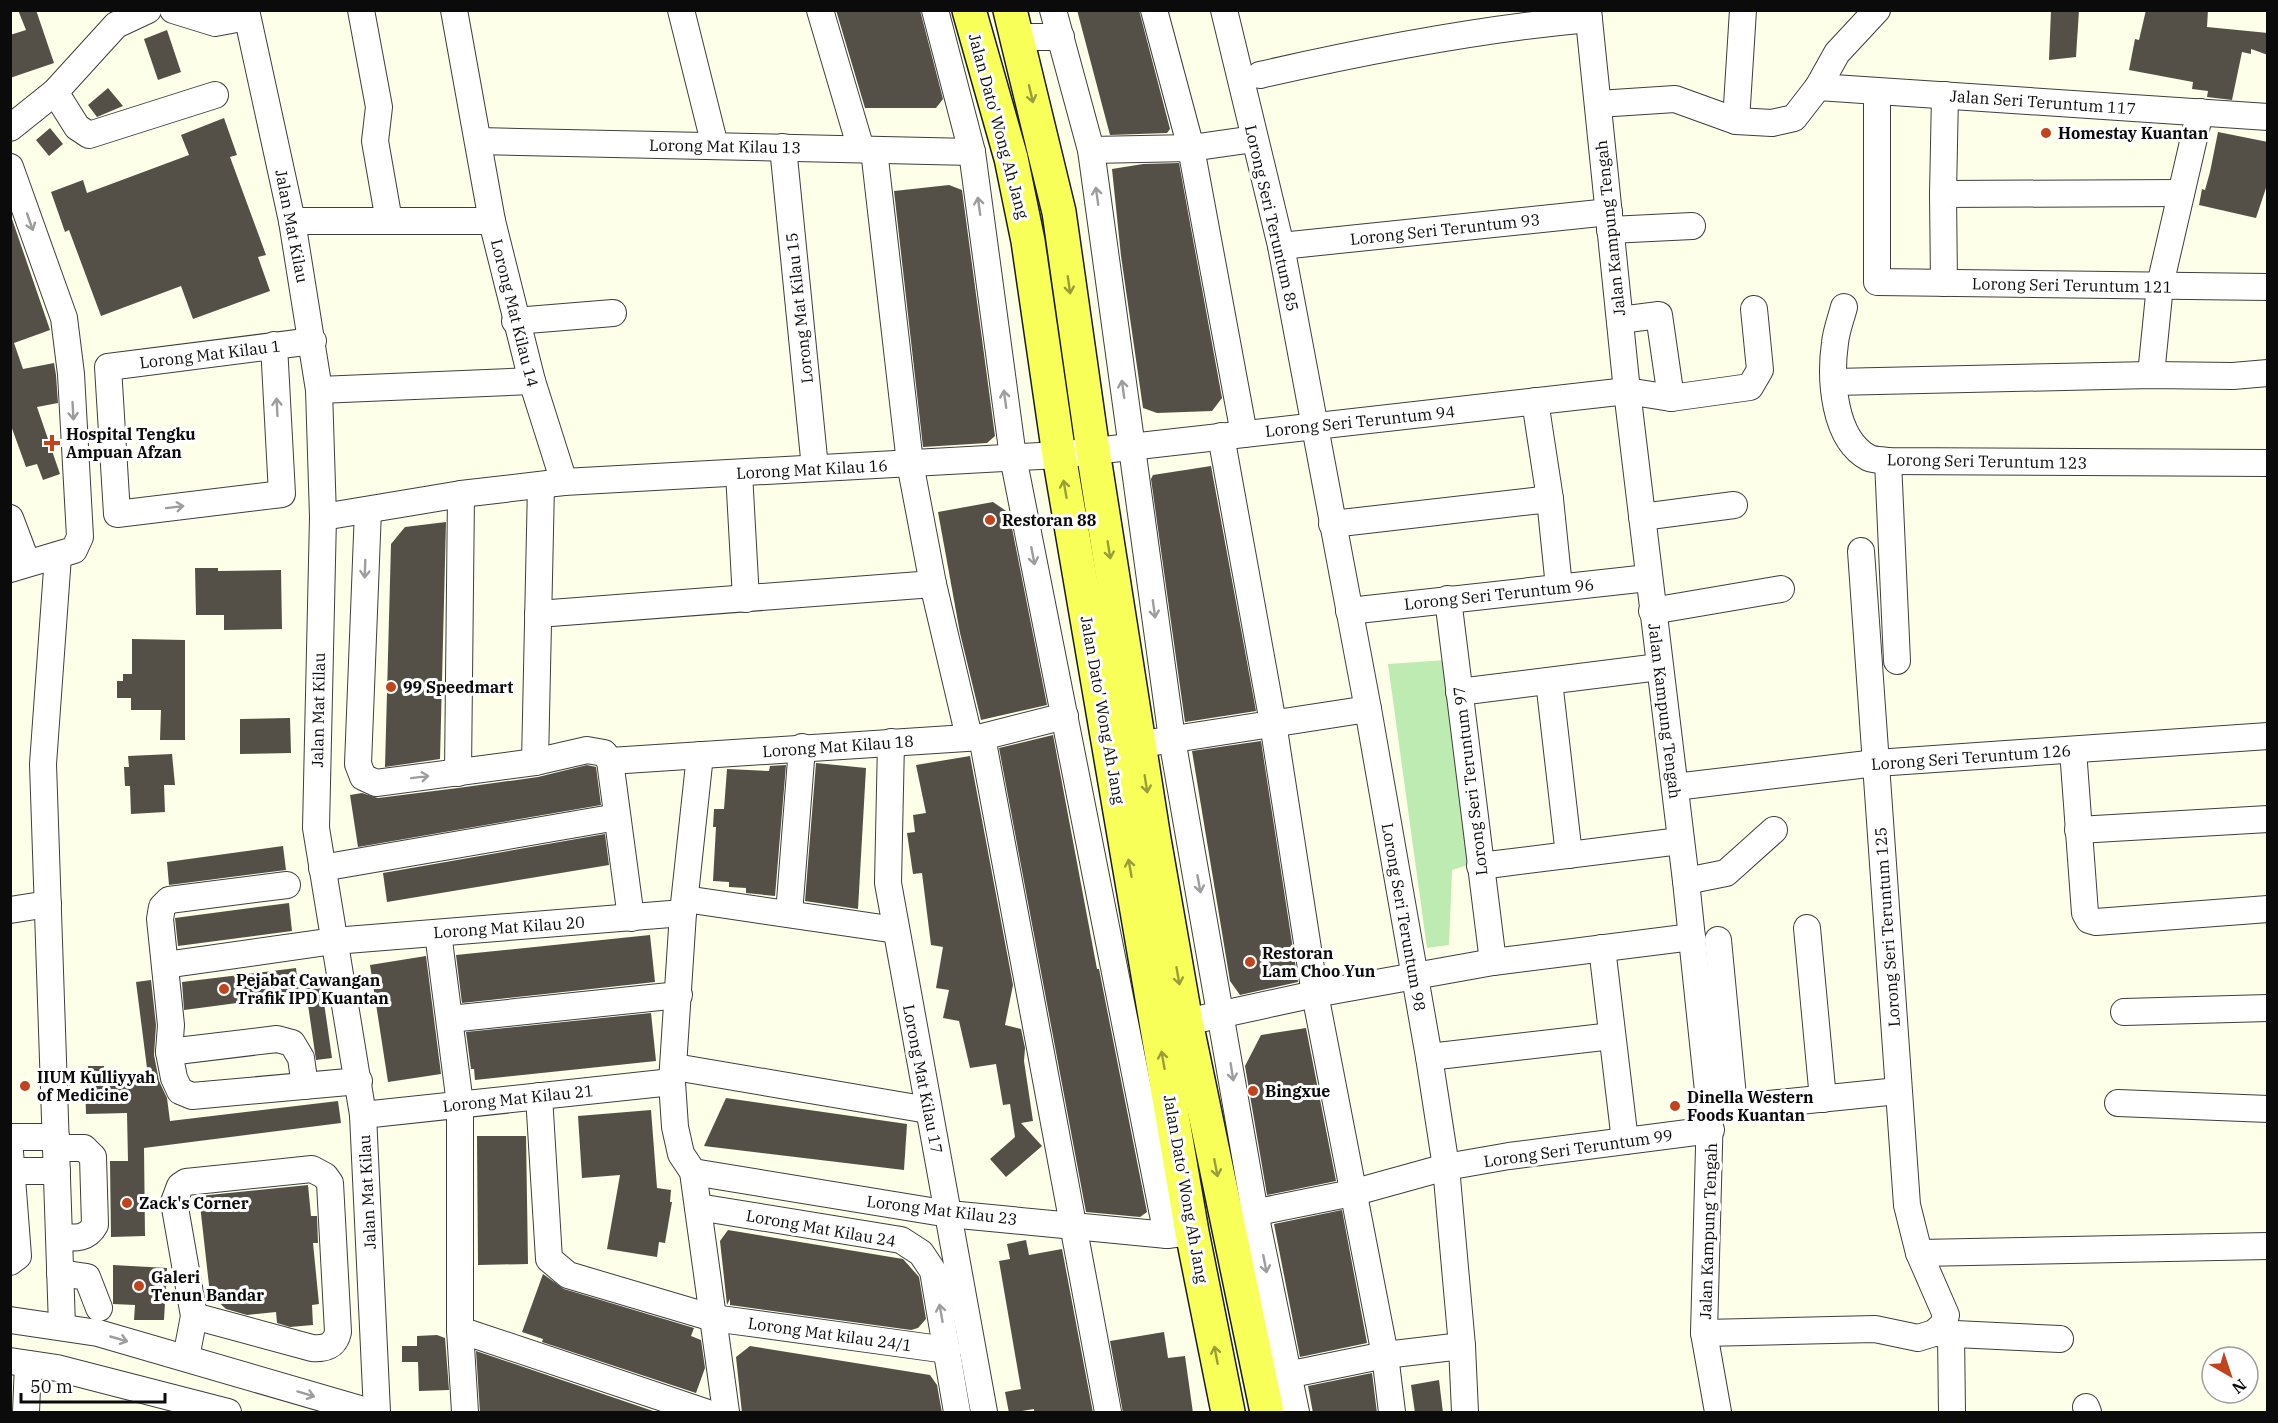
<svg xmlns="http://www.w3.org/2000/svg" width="2278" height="1423" viewBox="0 0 2278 1423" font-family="'IBM Plex Serif',serif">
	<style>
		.green { fill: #beebb1 }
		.building { fill: #545047 }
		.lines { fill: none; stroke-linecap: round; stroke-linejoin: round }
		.minor-casing { stroke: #3e3e3e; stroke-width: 28 }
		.major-casing { stroke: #1c1c1c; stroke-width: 36 }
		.minor { stroke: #fff; stroke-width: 26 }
		.major { stroke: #f8ff59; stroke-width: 33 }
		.oneway { stroke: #999d3a }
		.oneway2 { stroke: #9d9d9d }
		.poi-dot { fill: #c1441d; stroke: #fff; stroke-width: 2 }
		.labels { text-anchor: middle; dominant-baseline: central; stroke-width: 6; stroke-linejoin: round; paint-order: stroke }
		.street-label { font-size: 16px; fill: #0b0b0b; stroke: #fff }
		.poi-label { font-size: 16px; font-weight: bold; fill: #0b0b0b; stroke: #fff; text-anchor: start }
	</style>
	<rect width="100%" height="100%" fill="#fdffe9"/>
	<path class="green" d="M1446,660l25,204 -19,6 -3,75 -22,3 -39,-284z"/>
	<g class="building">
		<path d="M18,10h18l18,53 -44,15v-43l16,-5z"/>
		<path d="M836,10h84l23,89 -7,9h-71z"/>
		<path d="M1077,10h62l31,119 -3,4 -57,2z"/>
		<path d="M2051,10h28l-3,47 -27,3z"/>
		<path d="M2146,10h62l-1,17 61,6v22l-17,-6v5l-9,-2 -10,48 -25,-3 1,-6 -16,-2 1,-7 -64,-12 6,-31 4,1z"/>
		<path d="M167,30l14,42 -23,8 -14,-41z"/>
		<path d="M108,88l15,18 -26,11 -9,-12z"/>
		<path d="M224,118l13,37 -7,2 36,98 -8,2 12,34 -77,28 -12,-33 -80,30 -32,-86 -4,2 -14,-40 32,-12 4,13 102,-38 -8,-20z"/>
		<path d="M50,128l13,16 -14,12 -13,-16z"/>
		<path d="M2218,132l50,10v40l-12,36 -57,-13 3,-16 3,1 5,-18z"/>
		<path d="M1179,163l43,235 -10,13 -55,2 -14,-5 -22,-152 -9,-87 31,-5z"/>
		<path d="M949,185l13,5 33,246 -8,7 -64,4 -29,-256z"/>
		<path d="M10,213l40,117 -36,13 9,26 31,-6 2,12 2,28 -21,4 23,67 -17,6 -6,-16 -11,3 -16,-44z"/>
		<path d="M1211,466l45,245 -71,11 -34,-243 2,-4z"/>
		<path d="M993,502l16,11 38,192 -66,15 -21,-87 -22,-121z"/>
		<path d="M446,522l-6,237 -55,8 6,-223 14,-17z"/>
		<path d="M195,568h23v3l63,-1 1,59 -58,1v-15h-28z"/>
		<path d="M132,639l53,1v100h-25l1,-30h-30v-12h-14v-17h6v-7h9z"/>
		<path d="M290,718l1,35 -51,1v-35z"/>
		<path d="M1053,735l44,234h2l48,243 -7,5 -54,-5 -87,-464z"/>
		<path d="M1261,741l37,241 -58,13 -10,-14 -38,-230z"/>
		<path d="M172,754l3,31h-11l1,27 -34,2 -1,-28h-5l-1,-19h5l-1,-11z"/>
		<path d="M970,756l43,229 -8,40 16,4 4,19 -1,13 9,60 -12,2 21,23 -36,31 -16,-18 25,-22 -5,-33 -7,1 -7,-41 -26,4 -11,-47 -16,-3 6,-28 -13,-2 7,-41 -12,-2 -9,-72 -9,1 -6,-41 8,-1 -2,-17 13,-2 -10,-48z"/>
		<path d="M816,763l50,5 -8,141 -53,-8z"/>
		<path d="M587,765l9,2 5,38 -243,42 -8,-52 12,-2 16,5 80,-10 80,-11z"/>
		<path d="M786,765l-11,131 -29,-3v-5l-17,-1v-5l-16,-1 3,-54h-3l1,-18h10l3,-40 42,2 1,-5z"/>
		<path d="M605,834l4,31 -222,37 -4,-29z"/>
		<path d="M283,846l3,24 -117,15 -2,-23z"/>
		<path d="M289,903l3,28 -114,15 -3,-28z"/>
		<path d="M650,935l5,47 -193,21 -6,-48z"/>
		<path d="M426,956l15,118 -53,8 -18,-117z"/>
		<path d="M296,968l3,27 -115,15 -2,-28z"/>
		<path d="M151,980l5,45 -2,30 5,26 8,17 3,23 168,-20 3,22 -197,25 1,88 -34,1 -1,-76h18l-1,-48 -41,1 -1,-35h3v-13h16l1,12 43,-2 -12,-94z"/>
		<path d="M321,982l11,76 -16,2 -11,-76z"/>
		<path d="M651,1013l5,48 -181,19 -1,-11h-3l-5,-37z"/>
		<path d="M1306,1028l30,153 -69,14 -22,-129 16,-31z"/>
		<path d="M726,1098l181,26 -3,46 -200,-24z"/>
		<path d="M651,1110l6,78 14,2 -1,12h2l-7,41 -6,-1 -2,15 -50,-8 13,-74 -38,3 -4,-62z"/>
		<path d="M477,1136h49l2,128 -50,1z"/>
		<path d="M308,1185l3,31h6l1,27h-5l6,61 -7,1 1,20 -23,2 -13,-4 -1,-11 -29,3 -21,-6 -16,-15 -11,-98z"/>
		<path d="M1342,1210l25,133 -67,14 -26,-133z"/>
		<path d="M728,1230l175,29 16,18 7,42 -8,9 -7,2 -181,-25v-6l-3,6 -7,-64z"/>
		<path d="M1026,1240l3,15 33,-6 31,164h-59v-4l-25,4 -4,-21 16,-3 -22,-128 11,-2 -3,-15z"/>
		<path d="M113,1265l54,3 -3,52h-30l1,-15 -22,-1z"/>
		<path d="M543,1274l21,15 130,39 -3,8 10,4 4,28 -9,25 -154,-51 1,-3 -21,-7z"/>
		<path d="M1164,1332l4,26 17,-2 8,57h-70l-13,-72z"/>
		<path d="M437,1335l8,3 4,52 -30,1 -1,-29h-16v-16h15v-10z"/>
		<path d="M750,1346l180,29 7,10 5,28h-200l-6,-56z"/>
		<path d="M476,1351l183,62h-179z"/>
		<path d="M1372,1373l5,40h-64l-5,-27z"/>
		<path d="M1439,1380l4,33h-28l-4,-28z"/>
	</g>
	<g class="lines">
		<defs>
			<g id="minor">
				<path d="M173,10l42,13 32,-6"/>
				<path d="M246,10l46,211 27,169 4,127 -7,311 47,287 14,297"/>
				<path d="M361,10l18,97 -4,34 14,80"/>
				<path d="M454,10l38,211 40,160 32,101"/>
				<path d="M681,10l34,136"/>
				<path d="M820,10l41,139"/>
				<path d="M935,10l37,142 41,305 154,778"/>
				<path d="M1053,10l38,140 81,589 83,474 41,199"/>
				<path d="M1154,10l37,138 53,286"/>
				<path d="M1224,10l57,236 87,463 61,348 17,110 16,179 3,66"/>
				<path d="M1588,10l39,381 59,490 24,229 -6,223 14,79"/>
				<path d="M1018,37h43"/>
				<path d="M1260,75c109,-25 218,-46 329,-56"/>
				<path d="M1818,87l450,30"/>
				<path d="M1877,91v191l391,5"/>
				<path d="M55,92l22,35 12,8 126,-40"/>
				<path d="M1598,104l77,-5 61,22 36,2 22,-5 24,-31 19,-34 40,-43"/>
				<path d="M1736,121l7,-111"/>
				<path d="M10,128l45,-36 61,-67 32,-15"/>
				<path d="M479,141l493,11"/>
				<path d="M783,147l32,321"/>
				<path d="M874,150l36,313 23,121 36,153"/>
				<path d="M1091,150l100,-2 63,-9"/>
				<path d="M10,167l54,151 7,56 9,163 -6,13 -64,19"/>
				<path d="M1943,194l2,-99"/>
				<path d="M292,221h200"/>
				<path d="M1610,230l82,-4"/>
				<path d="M1281,246l328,-34"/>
				<path d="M1944,283l-1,-89 238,-1"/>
				<path d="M1844,307c-3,12 -8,24 -9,36 -5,35 -2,96 34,115 5,2 13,2 19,3l380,2"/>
				<path d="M1620,320l39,-5 12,83"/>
				<path d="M515,321l98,-8"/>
				<path d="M274,345l8,149 -165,20 -9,-147 205,-26"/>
				<path d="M2151,375l9,-90 40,-173"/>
				<path d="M1834,382l317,-7 82,1 35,-3"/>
				<path d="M319,390l213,-9"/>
				<path d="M1535,401l15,98 9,88"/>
				<path d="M1221,436l52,287 42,271 70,361 7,57"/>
				<path d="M1888,461l9,200"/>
				<path d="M739,473l7,126"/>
				<path d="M368,510l-10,254 5,13 13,6 159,-21 52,-12 17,3 6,8 21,157"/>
				<path d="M323,517l138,-23 103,-12 495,-27 568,-64 44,7 79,-11 10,-17 -6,-61"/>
				<path d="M1642,517l92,-12"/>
				<path d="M10,518l17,45"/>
				<path d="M1332,524l218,-25"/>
				<path d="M58,556l-15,208 19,562"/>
				<path d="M1448,599l45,363"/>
				<path d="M1349,611l299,-33"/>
				<path d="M1652,611l129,-22"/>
				<path d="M538,614l395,-30"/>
				<path d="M1549,681l20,174"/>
				<path d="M1459,692l200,-25"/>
				<path d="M982,737l126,675"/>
				<path d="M891,742l-3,141 96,529"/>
				<path d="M1155,742l213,-33"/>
				<path d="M2073,750l12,163 4,7 7,2 172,-13"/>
				<path d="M700,755l-17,158 -11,169 3,45 6,27 12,18 33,240"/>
				<path d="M610,761l372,-24 83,-21"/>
				<path d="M535,762l6,-277"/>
				<path d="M458,773l3,-279"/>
				<path d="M1675,787l201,-24 392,-27"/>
				<path d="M2078,830l190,-11"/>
				<path d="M1480,866l200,-25"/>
				<path d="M322,868l295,-51"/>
				<path d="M1686,881l40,-8 48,-43"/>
				<path d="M287,885l-118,15 -7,7 -2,12 11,106 -2,27 5,26 6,13 12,5 167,-15"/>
				<path d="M685,899l211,31"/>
				<path d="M10,910l38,-6"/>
				<path d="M789,914l13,-167"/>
				<path d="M1807,928l16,171"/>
				<path d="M438,933l22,171v226l5,82"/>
				<path d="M1718,940l16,167"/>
				<path d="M1602,948l23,193"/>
				<path d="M165,965l169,-24 349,-28"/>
				<path d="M2124,1012l144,-4"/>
				<path d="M450,1019l229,-24"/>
				<path d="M1186,1022l129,-28 178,-32 199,-25"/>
				<path d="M169,1052l108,-13 15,4 9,15 4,28"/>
				<path d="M1429,1057l183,-21"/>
				<path d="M675,1067l253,43"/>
				<path d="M539,1096l10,163 19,16 145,43 234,32"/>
				<path d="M2118,1103l150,6"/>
				<path d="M1710,1110l188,-19"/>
				<path d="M363,1115l309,-33"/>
				<path d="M10,1137h46"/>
				<path d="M56,1148h28l9,9 2,68c-8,15 -21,13 -36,12"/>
				<path d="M10,1152l8,104 -8,6"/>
				<path d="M12,1171h45"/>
				<path d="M693,1172l256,42 218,21 16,-2"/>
				<path d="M698,1207l203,33 20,13 12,18 24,141"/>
				<path d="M1238,1216l114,-23 94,-26 63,-11 202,-26"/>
				<path d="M1919,1253l349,-7"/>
				<path d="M60,1273l27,4 12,31"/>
				<path d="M10,1320l88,13 272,79"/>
				<path d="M460,1330l245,82"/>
				<path d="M1704,1333l171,-4 43,9 16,-5 9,-8 3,-10 -27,-62 -12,-48 -46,-654"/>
				<path d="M1934,1333l126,6"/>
				<path d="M1951,1334l1,78"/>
				<path d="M186,1358l8,-42 -20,-114 6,-16 6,-4 126,-13 13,7 5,7 8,149c-3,14 -13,17 -26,16l-118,-32"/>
				<path d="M10,1361l47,7 171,44"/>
				<path d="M1287,1375l98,-20 77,-9"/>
				<path d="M2086,1407l2,5"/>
				<path d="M26,1412l2,-48"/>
			</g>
			<g id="major">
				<path d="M969,10l42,148 17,83 31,214 133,777 36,180"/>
				<path d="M1010,10l49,202 34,239 61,388 32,183 81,390"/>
			</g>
		</defs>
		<use href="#minor" class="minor-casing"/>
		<use href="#major" class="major-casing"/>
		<use href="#minor" class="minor"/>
		<use href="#major" class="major"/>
	</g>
	<defs><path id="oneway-shaft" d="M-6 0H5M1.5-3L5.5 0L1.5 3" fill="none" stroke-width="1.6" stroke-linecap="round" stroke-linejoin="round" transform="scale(1.5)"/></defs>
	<g class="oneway">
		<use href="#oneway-shaft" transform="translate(1031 94) rotate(77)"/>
		<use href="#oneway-shaft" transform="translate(1069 285) rotate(82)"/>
		<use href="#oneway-shaft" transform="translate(1065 489) rotate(-100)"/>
		<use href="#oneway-shaft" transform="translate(1109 550) rotate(81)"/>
		<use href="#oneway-shaft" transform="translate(1146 784) rotate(81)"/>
		<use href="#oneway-shaft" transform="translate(1130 868) rotate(-100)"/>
		<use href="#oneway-shaft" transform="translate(1178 976) rotate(80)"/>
		<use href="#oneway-shaft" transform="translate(1163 1060) rotate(-100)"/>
		<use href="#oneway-shaft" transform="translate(1216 1168) rotate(79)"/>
		<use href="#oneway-shaft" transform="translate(1216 1355) rotate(-101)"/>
	</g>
	<g class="oneway2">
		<use href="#oneway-shaft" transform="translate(1097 196) rotate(-98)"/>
		<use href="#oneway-shaft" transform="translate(979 206) rotate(-98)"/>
		<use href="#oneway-shaft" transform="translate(30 222) rotate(71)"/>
		<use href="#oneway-shaft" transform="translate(1123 389) rotate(-98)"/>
		<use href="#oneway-shaft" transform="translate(1005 399) rotate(-98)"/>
		<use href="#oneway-shaft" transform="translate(277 407) rotate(-93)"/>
		<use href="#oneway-shaft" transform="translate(73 411) rotate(87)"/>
		<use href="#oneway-shaft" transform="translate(175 507) rotate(-7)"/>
		<use href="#oneway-shaft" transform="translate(1033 556) rotate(79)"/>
		<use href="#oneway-shaft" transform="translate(365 569) rotate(92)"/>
		<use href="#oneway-shaft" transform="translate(1154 609) rotate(82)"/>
		<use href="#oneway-shaft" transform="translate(420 777) rotate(-7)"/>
		<use href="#oneway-shaft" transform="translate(1199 884) rotate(80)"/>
		<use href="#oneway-shaft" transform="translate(1232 1072) rotate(81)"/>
		<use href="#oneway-shaft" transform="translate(1265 1264) rotate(79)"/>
		<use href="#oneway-shaft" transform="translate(941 1313) rotate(-100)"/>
		<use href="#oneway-shaft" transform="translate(119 1339) rotate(16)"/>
		<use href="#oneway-shaft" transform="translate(306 1394) rotate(17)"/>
	</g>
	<g class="poi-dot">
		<circle cx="2046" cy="133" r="6"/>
		<path d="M49 434h6v6h6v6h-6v6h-6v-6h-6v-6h6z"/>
		<circle cx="990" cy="520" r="6"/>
		<circle cx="391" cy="687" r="6"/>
		<circle cx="1250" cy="962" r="6"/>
		<circle cx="224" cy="989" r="6"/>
		<circle cx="25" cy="1086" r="6"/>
		<circle cx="1253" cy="1091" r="6"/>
		<circle cx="1675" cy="1106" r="6"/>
		<circle cx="127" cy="1203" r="6"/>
		<circle cx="139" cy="1286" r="6"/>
	</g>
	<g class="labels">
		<g class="street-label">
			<text transform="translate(2043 102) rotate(4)">Jalan Seri Teruntum 117</text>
			<text transform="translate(999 126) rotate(75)">Jalan Dato' Wong Ah Jang</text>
			<text transform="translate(725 146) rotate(1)">Lorong Mat Kilau 13</text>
			<text transform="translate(1272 218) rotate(77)">Lorong Seri Teruntum 85</text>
			<text transform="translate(292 226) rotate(79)">Jalan Mat Kilau</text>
			<text transform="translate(1610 228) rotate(-96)">Jalan Kampung Tengah</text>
			<text transform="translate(1445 229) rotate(-6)">Lorong Seri Teruntum 93</text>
			<text transform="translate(2072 285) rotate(1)">Lorong Seri Teruntum 121</text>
			<text transform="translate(799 308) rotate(-96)">Lorong Mat Kilau 15</text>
			<text transform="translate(515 313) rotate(76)">Lorong Mat Kilau 14</text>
			<text transform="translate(210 354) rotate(-7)">Lorong Mat Kilau 1</text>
			<text transform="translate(1360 421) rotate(-6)">Lorong Seri Teruntum 94</text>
			<text transform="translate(1987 461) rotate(1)">Lorong Seri Teruntum 123</text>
			<text transform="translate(812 469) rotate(-3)">Lorong Mat Kilau 16</text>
			<text transform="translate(1499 594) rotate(-6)">Lorong Seri Teruntum 96</text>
			<text transform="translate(318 710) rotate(-89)">Jalan Mat Kilau</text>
			<text transform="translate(1103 710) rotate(80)">Jalan Dato' Wong Ah Jang</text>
			<text transform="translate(1665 711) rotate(83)">Jalan Kampung Tengah</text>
			<text transform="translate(838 746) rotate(-4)">Lorong Mat Kilau 18</text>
			<text transform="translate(1971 757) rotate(-4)">Lorong Seri Teruntum 126</text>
			<text transform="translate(1470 781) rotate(-97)">Lorong Seri Teruntum 97</text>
			<text transform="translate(1404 917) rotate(80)">Lorong Seri Teruntum 98</text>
			<text transform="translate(509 927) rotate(-4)">Lorong Mat Kilau 20</text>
			<text transform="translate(1887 927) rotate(-94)">Lorong Seri Teruntum 125</text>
			<text transform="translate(923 1079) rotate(79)">Lorong Mat Kilau 17</text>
			<text transform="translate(518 1098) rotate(-6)">Lorong Mat Kilau 21</text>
			<text transform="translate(1578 1148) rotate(-8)">Lorong Seri Teruntum 99</text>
			<text transform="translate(1186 1189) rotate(80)">Jalan Dato' Wong Ah Jang</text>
			<text transform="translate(367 1192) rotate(-93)">Jalan Mat Kilau</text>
			<text transform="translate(942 1210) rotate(7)">Lorong Mat Kilau 23</text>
			<text transform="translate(821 1228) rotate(10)">Lorong Mat Kilau 24</text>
			<text transform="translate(1708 1231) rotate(-88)">Jalan Kampung Tengah</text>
			<text transform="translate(830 1334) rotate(8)">Lorong Mat kilau 24/1</text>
		</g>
		<g class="poi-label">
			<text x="2058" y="133">Homestay Kuantan</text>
			<text x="66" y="434">Hospital Tengku<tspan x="66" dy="18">Ampuan Afzan</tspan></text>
			<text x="1002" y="520">Restoran 88</text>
			<text x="403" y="687">99 Speedmart</text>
			<text x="1262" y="953">Restoran<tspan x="1262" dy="18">Lam Choo Yun</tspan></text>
			<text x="236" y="980">Pejabat Cawangan<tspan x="236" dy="18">Trafik IPD Kuantan</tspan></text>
			<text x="37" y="1077">IIUM Kulliyyah<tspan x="37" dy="18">of Medicine</tspan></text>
			<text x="1265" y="1091">Bingxue</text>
			<text x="1687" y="1097">Dinella Western<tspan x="1687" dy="18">Foods Kuantan</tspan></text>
			<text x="139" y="1203">Zack's Corner</text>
			<text x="151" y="1277">Galeri<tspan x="151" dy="18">Tenun Bandar</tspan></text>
		</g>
	</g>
	<rect width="2278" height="1423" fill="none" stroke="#0b0b0b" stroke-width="24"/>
	<g transform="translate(2230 1375) rotate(141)"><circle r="28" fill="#ffffff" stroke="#9d9d9d" stroke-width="1.5"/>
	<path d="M0-4.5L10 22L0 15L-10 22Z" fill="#c1441d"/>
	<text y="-9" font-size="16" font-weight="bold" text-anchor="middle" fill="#0b0b0b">N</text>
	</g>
	<path d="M21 1393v9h144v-9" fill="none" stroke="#0b0b0b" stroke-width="3"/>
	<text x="30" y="1393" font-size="18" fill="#0b0b0b" stroke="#ffffff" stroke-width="4.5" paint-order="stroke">50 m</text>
</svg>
